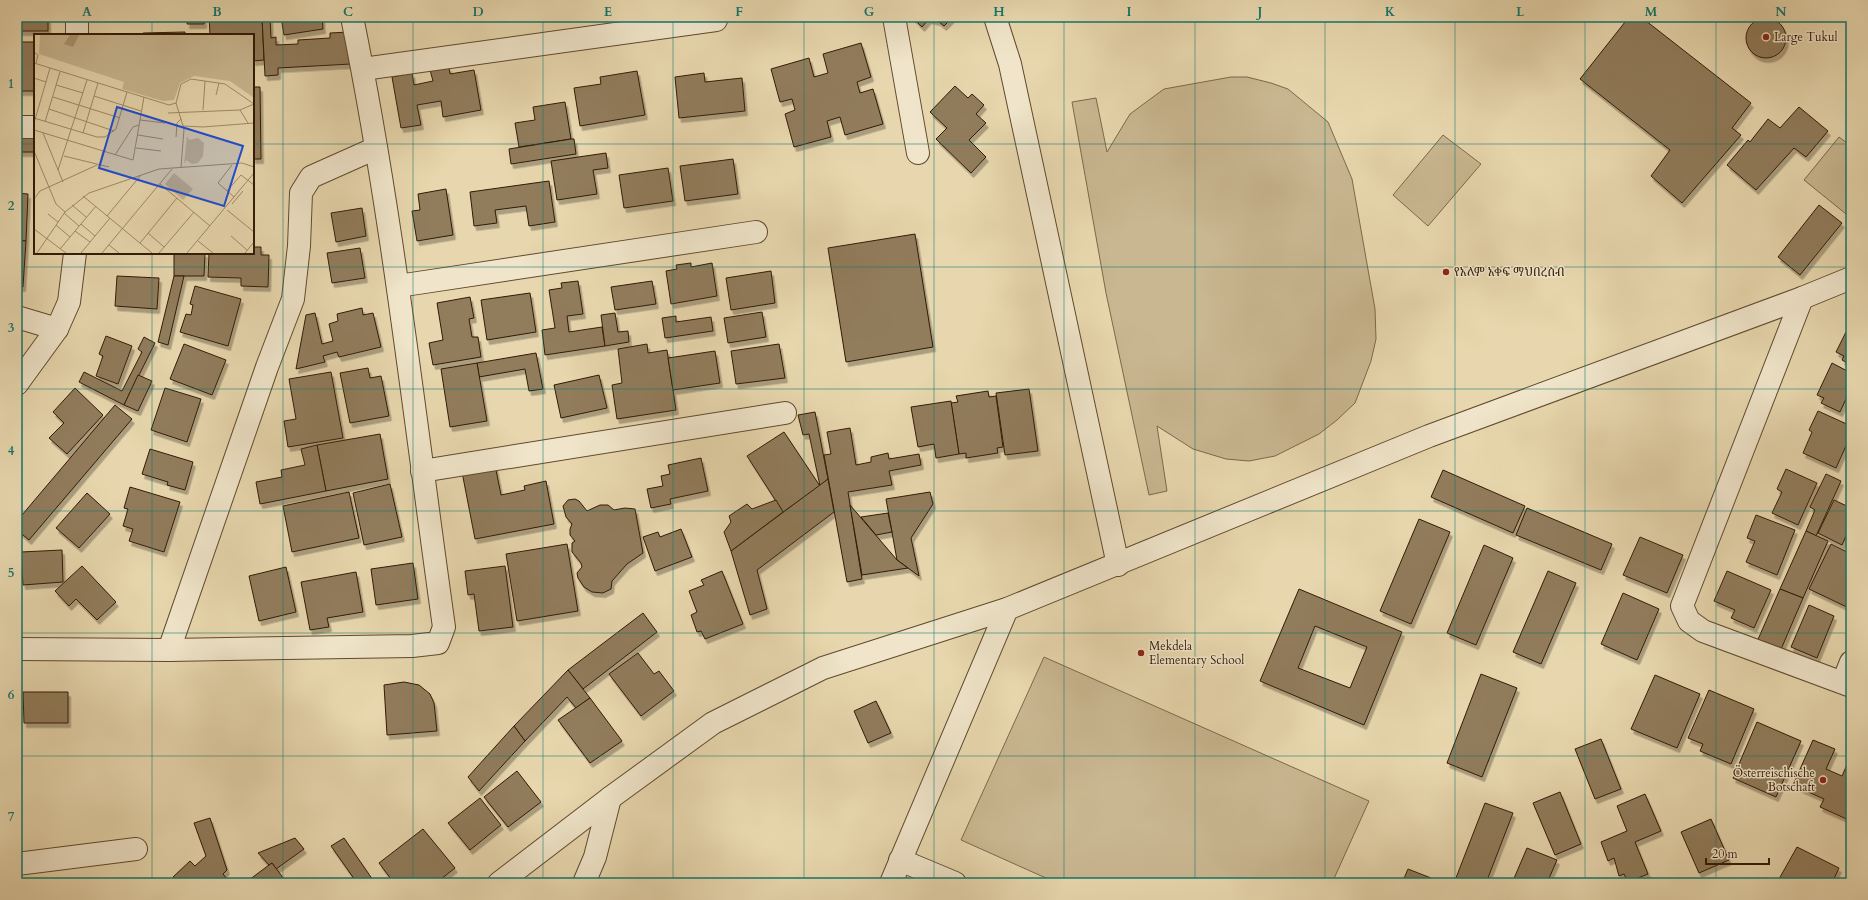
<svg xmlns="http://www.w3.org/2000/svg" width="1868" height="900" viewBox="0 0 1868 900" font-family="Cardo,'Noto Serif Ethiopic',serif">
	<style>
		.green { fill: #c9b791; stroke: #7e684a }
		.building { fill: #917c5c; stroke: #321a04; fill-rule: evenodd; filter: url(#shadow) }
		.lines { fill: none; stroke-linecap: round; stroke-linejoin: round }
		.minor-casing { stroke: #60492e; stroke-width: 24 }
		.tertiary-casing { stroke: #60492e; stroke-width: 24 }
		.minor { stroke: #f0e5ca; stroke-width: 22 }
		.tertiary { stroke: #f0e5ca; stroke-width: 22 }
		.grid { fill: none; stroke: #0f766e; stroke-width: 1; stroke-opacity: 0.55 }
		.poi-dot { fill: #8f2418; stroke: #f0e5ca; stroke-width: 1.5 }
		.labels { text-anchor: middle; dominant-baseline: central; stroke-width: 3; stroke-linejoin: round; paint-order: stroke }
		.poi-label { font-size: 12px; fill: #321a04; stroke: #f0e5ca; text-anchor: start }
		.inset-road { fill: none; stroke: #9f8b6a; stroke-width: 1 }
		.view { fill: #1d4ed8; fill-opacity: 0.15; stroke: #1d4ed8; stroke-width: 2 }
		.inset-edge { fill: none; stroke: #321a04; stroke-width: 2 }
		.neatline { fill: none; stroke: #0f766e; stroke-width: 1.5 }
		.grid-label { font-size: 13px; text-anchor: middle; font-weight: bold; fill: #0f766e }
	</style>
	<defs>
		<filter id="shadow"><feDropShadow dx="2.5" dy="4.5" stdDeviation="0" flood-color="#0004"/></filter>
	</defs>
	<rect width="100%" height="100%" fill="#e8d7ae"/>
	<filter id="stains"><feTurbulence type="fractalNoise" baseFrequency=".005" numOctaves="4"/><feColorMatrix values="0 0 0 0 .2 0 0 0 0 .09 0 0 0 0 .02 0 0 0 .5 -.17"/></filter>
	<radialGradient id="worn" r=".72"><stop offset=".6" stop-color="#630" stop-opacity="0"/><stop offset="1" stop-color="#630" stop-opacity=".3"/></radialGradient>
	<g class="green">
		<path d="M1231,77h16l24,6 17,6 40,33 24,57 23,130 1,30 -5,22 -16,42 -18,17 -18,14 -44,22 -26,5 -23,-2 -33,-10 -36,-23 10,65 -18,4 -43,-202 -34,-191 24,-4 11,54 23,-38 34,-25z"/>
		<path d="M1443,135l38,29 -53,62 -35,-31z"/>
		<path d="M1839,137l12,9v72l-47,-38z"/>
		<path d="M1044,657l325,144 -37,82h-275l-96,-43z"/>
	</g>
	<g class="building">
		<rect x="17" y="17" width="31" height="14"/>
		<path d="M188,17h16v7h-17z"/>
		<path d="M209,17h53l2,43 -11,1v-26h-43z"/>
		<path d="M281,17h41l1,12 -39,6z"/>
		<path d="M912,17h41l-9,9 -6,-5 -9,-2 -7,8z"/>
		<path d="M1629,17h12l110,86 -19,25 9,7 -59,68 -31,-27 19,-26 -90,-71z"/>
		<circle cx="1766" cy="38" r="20"/>
		<path d="M262,18h8l1,20 5,-1v8l22,-1v-4l32,-2v-5l19,-1 2,32 -73,4v7l-13,1z"/>
		<path d="M185,32v3h-42v-2z"/>
		<rect x="17" y="42" width="18" height="49"/>
		<path d="M861,43l10,34 -14,5 3,11 13,-4 10,35 -38,11 -5,-18 -13,4 4,16 -37,10 -9,-33 10,-4 -3,-11 -12,3 -9,-33 38,-11 5,19 14,-4 -5,-19z"/>
		<path d="M449,67l1,7 24,-4 7,40 -38,7 -2,-16 -24,4 4,20 -20,3 -9,-51 20,-4 2,12 19,-4 -3,-11z"/>
		<path d="M637,71l8,44 -65,11 -6,-38 27,-4 -1,-7z"/>
		<path d="M704,73l1,9 37,-4 3,33 -66,7 -4,-41z"/>
		<path d="M955,86l13,12 4,-4 12,11 -8,9 10,9 -17,17 17,17 -15,16 -35,-34 11,-11 -17,-16z"/>
		<path d="M253,87h7l1,72h-8z"/>
		<path d="M565,102l6,37 -52,8 -4,-24 20,-3 -2,-13z"/>
		<path d="M1799,107l29,24 -22,26 -12,-9 -38,42 -29,-25 21,-25 2,2 18,-23 12,9z"/>
		<path d="M17,134l18,1v17h-18z"/>
		<path d="M571,139h3l2,15 -65,10 -2,-15z"/>
		<path d="M606,153l2,15 -15,2 4,24 -40,6 -6,-39z"/>
		<path d="M733,159l5,35 -53,7 -5,-35z"/>
		<path d="M668,168l5,33 -49,7 -5,-33z"/>
		<path d="M549,181l6,41 -26,4 -3,-20 -31,4 2,13 -23,3 -4,-34z"/>
		<path d="M446,189l7,46 -36,6 -5,-30 8,-1 -2,-16z"/>
		<path d="M17,193l11,1 -2,47 -9,-1z"/>
		<path d="M1819,205l23,18 -42,52 -22,-18z"/>
		<path d="M362,208l4,28 -30,6 -5,-29z"/>
		<path d="M915,234l18,113 -87,15 -18,-114z"/>
		<path d="M17,240l9,1 -3,46h-6z"/>
		<path d="M253,247h8v8h8l-1,32 -27,-1v-8l-33,-1 1,-24h44z"/>
		<path d="M360,248l5,30 -33,5 -5,-30z"/>
		<path d="M174,253h31l-1,23h-30z"/>
		<path d="M691,263v4l21,-4 5,33 -46,8 -5,-33 11,-2 -1,-4z"/>
		<path d="M771,271l4,32 -44,7 -5,-32z"/>
		<path d="M117,276l42,2 -2,31 -42,-3z"/>
		<path d="M174,276h10l-16,69 -10,-3z"/>
		<path d="M578,281l5,33 -16,2 2,16 33,-5 3,19 -60,9 -3,-25 13,-2 -6,-38 13,-2 -1,-5z"/>
		<path d="M652,281l4,23 -41,6 -4,-23z"/>
		<path d="M195,286l46,13 -13,47 -48,-14 6,-18 5,1 2,-10 -3,-1z"/>
		<path d="M530,293l6,39 -49,8 -6,-40z"/>
		<path d="M470,297l4,21 -5,1 3,18h6l3,20 -48,8 -4,-22 14,-3 -6,-37z"/>
		<path d="M362,308l1,7 10,-2 8,34 -42,10 -2,-5 -14,4 2,6 -29,7 10,-54 9,-2 7,31 11,-3 -4,-17 9,-3 -1,-7z"/>
		<path d="M762,312l4,25 -38,6 -4,-25z"/>
		<path d="M615,313l3,19 10,-1 1,11 -24,4 -4,-31z"/>
		<path d="M676,316v6l35,-5 2,14 -48,7 -3,-20z"/>
		<path d="M1846,332l5,2v31l-9,-5 2,-4 -8,-4z"/>
		<path d="M106,336l26,10 -14,38 -22,-8 7,-20 -4,-2z"/>
		<path d="M144,337l11,6 -31,62 -45,-23 5,-10 38,19 20,-39 -4,-3z"/>
		<path d="M184,344l42,16 -14,35 -42,-16z"/>
		<path d="M647,344l1,9 19,-3 9,60 -59,9 -5,-34 10,-2 -4,-34z"/>
		<path d="M779,344l6,34 -49,6 -5,-33z"/>
		<path d="M715,351l5,32 -47,7 -5,-32z"/>
		<path d="M536,353l7,36 -14,2 -4,-22 -46,8 -2,-14z"/>
		<path d="M477,363l10,58 -37,6 -9,-58z"/>
		<path d="M1832,363l19,10v15l-11,24 -19,-9 3,-5 -7,-3z"/>
		<path d="M368,368l2,10 11,-2 8,40 -39,7 -10,-50z"/>
		<path d="M331,372l12,66 -55,9 -4,-26 12,-2 -7,-40z"/>
		<path d="M138,375l14,6 -14,30 -14,-6z"/>
		<path d="M599,375l8,33 -46,10 -7,-33z"/>
		<path d="M75,388l28,27 -36,39 -18,-16 15,-15 -11,-11z"/>
		<path d="M165,388l36,11 -14,43 -36,-12z"/>
		<path d="M1029,389l9,62 -33,4 -9,-62z"/>
		<path d="M988,391l1,6 7,-1 7,51 -6,1 1,5 -32,5v-5l-7,1 -8,-51 7,-1 -2,-6z"/>
		<path d="M951,401l8,53 -23,4 -2,-14 -16,3 -7,-40z"/>
		<path d="M115,405l17,14 -103,121 -12,-10v-19l5,4z"/>
		<path d="M1818,411l33,15v9l-15,33 -33,-15 9,-21 -3,-2z"/>
		<path d="M815,412l13,67 -8,7 -11,-52 -6,1 -5,-20z"/>
		<path d="M850,428l6,37 15,-3v-5l17,-4 1,6 30,-5 2,11 -32,6 3,14 -44,7 14,87 -15,3 -23,-127 7,-1 -4,-22z"/>
		<path d="M784,432l36,54 -37,26 -36,-56z"/>
		<path d="M380,434l8,45 -62,12 -9,-46z"/>
		<path d="M317,445l9,46 -66,13 -4,-22 26,-5 -1,-7 24,-5 -4,-16z"/>
		<path d="M150,449l43,13 -8,28 -18,-5 1,-3 -26,-8z"/>
		<path d="M701,458l7,33 -38,8 1,5 -20,4 -4,-19 16,-3 -2,-10 9,-2 -2,-9z"/>
		<path d="M495,465l6,30 24,-5 -1,-4 22,-5 8,43 -79,15 -13,-67z"/>
		<path d="M1786,469l31,14 -19,42 -26,-12 10,-21 -5,-3z"/>
		<path d="M1443,470l82,36 -12,27 -82,-36z"/>
		<path d="M1826,474l15,7 -25,55 -10,-5 9,-21 -5,-3z"/>
		<path d="M828,479l6,33 -77,58 10,39 -17,6 -19,-64z"/>
		<path d="M390,484l12,53 -38,8 -11,-52z"/>
		<path d="M130,487l50,15 -16,50 -35,-11 4,-12 -10,-3 5,-17 -4,-1z"/>
		<path d="M349,492l10,46 -67,14 -9,-46z"/>
		<path d="M930,492l3,12 -22,34 8,38 -22,-16 -11,-61z"/>
		<path d="M87,493l23,21 -31,34 -23,-20z"/>
		<path d="M575,499l4,2 8,10 13,-6h8l6,5 11,-2 10,1 8,44 -16,11 -15,17 -1,8 -8,4 -11,-1 -8,-5 -6,-9 -1,-5 5,-6 -1,-4 -9,-11v-9l3,-2 -5,-6v-6l2,-5 -6,-7 -3,-11 5,-6z"/>
		<path d="M776,500l7,12 -52,39 -7,-19 7,-10 -2,-6 18,-12 5,5z"/>
		<path d="M1834,500l17,8v17l-9,20 -24,-12z"/>
		<path d="M850,505l47,55 11,8 -46,7z"/>
		<path d="M1527,508l85,36 -11,26 -85,-35z"/>
		<path d="M888,513l4,19 -16,3 -15,-18z"/>
		<path d="M1756,515l39,15 -18,45 -31,-13 9,-21 -8,-3z"/>
		<path d="M1419,519l31,13 -39,92 -31,-13z"/>
		<path d="M681,529l11,28 -37,14 -12,-34 15,-5 2,5z"/>
		<path d="M1806,531l22,10 -25,57 -23,-9z"/>
		<path d="M1640,537l43,18 -16,38 -44,-18z"/>
		<path d="M567,544l11,67 -61,10 -11,-67z"/>
		<path d="M1831,544l20,10v19l-2,5 2,1v30l-42,-20z"/>
		<path d="M1484,545l29,13 -37,87 -29,-12z"/>
		<path d="M62,550l1,32 -40,3 -2,-33z"/>
		<path d="M413,563l5,36 -42,6 -5,-36z"/>
		<path d="M82,566l34,36 -19,18 -21,-21 -7,7 -14,-15z"/>
		<path d="M505,566l8,61 -34,4 -5,-37 -6,1 -3,-24z"/>
		<path d="M286,567l10,45 -37,9 -10,-45z"/>
		<path d="M722,571l21,53 -38,15 -4,-8 -4,1 -6,-17 6,-3 -8,-21 15,-6 -3,-5z"/>
		<path d="M1548,571l28,12 -35,81 -28,-12z"/>
		<path d="M1727,571l44,19 -17,38 -23,-10 4,-8 -21,-9z"/>
		<path d="M356,572l7,40 -36,6 2,9 -19,3 -9,-48z"/>
		<path d="M1299,589l103,43 -38,93 -104,-44zM1315,626l52,21 -17,41 -52,-20z"/>
		<path d="M1780,589l23,9 -24,56 -23,-10z"/>
		<path d="M1623,593l36,16 -22,51 -36,-16z"/>
		<path d="M1809,605l25,11 -17,42 -26,-11z"/>
		<path d="M643,613l14,19 -74,57 -15,-19z"/>
		<path d="M638,653l16,21 5,-3 15,20 -33,25 -32,-42z"/>
		<path d="M568,670l22,28 -14,10 -9,-11 -42,44 -11,-15z"/>
		<path d="M1481,674l36,14 -35,89 -35,-14z"/>
		<path d="M1655,675l45,19 -23,54 -46,-19z"/>
		<path d="M404,682l15,3 11,9 4,9 3,28 -50,4 -3,-50z"/>
		<path d="M1709,690l45,19 -23,55 -31,-13 3,-7 -15,-6z"/>
		<path d="M23,692h45v31h-44z"/>
		<path d="M590,698l32,43 -32,22 -32,-43z"/>
		<path d="M876,701l15,32 -23,10 -14,-32z"/>
		<path d="M1757,722l44,19 -25,56 -43,-19z"/>
		<path d="M514,726l11,15 -46,50 -11,-14z"/>
		<path d="M1601,739l20,50 -26,10 -20,-50z"/>
		<path d="M1813,740l22,9 -9,20 16,7 7,-16h2v61l-31,-14 4,-8 -31,-14z"/>
		<path d="M517,771l24,31 -33,25 -24,-30z"/>
		<path d="M1560,792l21,52 -26,11 -22,-52z"/>
		<path d="M1645,794l16,37 -26,11 13,32 -20,8 -4,-8 -5,2 -5,-18 -6,3 -7,-19 26,-11 -10,-25z"/>
		<path d="M480,798l21,27 -31,25 -22,-27z"/>
		<path d="M1485,803l28,10 -27,70h-32z"/>
		<path d="M210,818l17,52 -4,4 4,5 -2,4h-47l-5,-6 17,-16 5,5 11,-10 -12,-33z"/>
		<path d="M1711,819l18,41 -30,13 -18,-41z"/>
		<path d="M423,829l32,39 -19,15h-42l-15,-20z"/>
		<path d="M295,838l9,11 -28,20 -4,-6 -3,2 -11,-12z"/>
		<path d="M344,838l31,45h-18l-26,-37z"/>
		<path d="M1797,847l42,21 -7,15h-43l-10,-4z"/>
		<path d="M1527,848l30,12 -10,23h-35z"/>
		<path d="M272,863l15,20h-42l24,-18z"/>
		<path d="M1408,869l23,9 -2,5h-27z"/>
	</g>
	<g class="lines">
		<defs>
			<g id="minor">
				<path d="M77,17v18"/>
				<path d="M894,17l24,136"/>
				<path d="M995,17l15,47 108,501"/>
				<path d="M363,69l353,-49"/>
				<path d="M17,127h18"/>
				<path d="M398,286l358,-54"/>
				<path d="M1802,298l-120,308 7,15 14,10 148,55"/>
				<path d="M17,317l40,12"/>
				<path d="M17,384l40,-55 12,-27 6,-49"/>
				<path d="M422,471l363,-58"/>
				<path d="M17,649l152,1 243,-4 26,-3 6,-16c-29,-204 -51,-409 -92,-610"/>
				<path d="M169,650l98,-283 26,-68 6,-53 2,-53 10,-16 65,-29"/>
				<path d="M1843,682l8,-20"/>
				<path d="M900,860l55,23"/>
				<path d="M17,864l119,-15"/>
				<path d="M584,883l11,-26 15,-59"/>
				<path d="M891,883l116,-274"/>
			</g>
			<path id="tertiary" d="M499,883l111,-85 103,-75 110,-55 184,-59 422,-173 373,-138 49,-20"/>
		</defs>
		<use href="#minor" class="minor-casing"/>
		<use href="#tertiary" class="tertiary-casing"/>
		<use href="#minor" class="minor"/>
		<use href="#tertiary" class="tertiary"/>
	</g>
	<path class="grid" d="M152,17v18M283,17v866M413,17v866M543,17v866M673,17v866M804,17v866M934,17v866M1064,17v866M1195,17v866M1325,17v866M1455,17v866M1585,17v866M1716,17v866M17,144h18M253,144h1598M152,253v630M17,267h1834M17,389h1834M17,511h1834M17,633h1834M17,756h1834"/>
	<g class="poi-dot">
		<circle cx="1766" cy="37" r="4"/>
		<circle cx="1446" cy="272" r="4"/>
		<circle cx="1141" cy="653" r="4"/>
		<circle cx="1823" cy="780" r="4"/>
	</g>
	<g class="labels">
		<g class="poi-label">
			<text x="1774" y="37">Large Tukul</text>
			<text x="1454" y="272">የአለም አቀፍ ማህበረስብ</text>
			<text x="1149" y="646">Mekdela<tspan x="1149" dy="14">Elementary School</tspan></text>
			<text x="1815" y="773" text-anchor="end">Österreischische<tspan x="1815" dy="14">Botschaft</tspan></text>
		</g>
	</g>
	<g transform="translate(34 34)">
		<rect width="220" height="220" fill="#e8d7ae"/>
		<path d="M6,1h214v63l-24,-17 -36,-5 -14,7 -6,17 -11,1 -41,-12 2,-7 -85,-28zM153,102l2,4 9,-2 6,5 -1,13 -5,7 -6,1 -6,-4 -2,4zM140,139l19,16 -10,11 -18,-16z" fill="#c9b791"/>
		<path d="M36,1h9l-6,12 -9,-3z" fill="#aa9774"/>
		<path class="inset-road" d="M0,18l4,3 -2,8M0,29l135,42 7,-2 5,-19 10,-5 34,5 29,20M0,44l12,4M22,51l27,8M182,61l3,-12M60,62l47,15M19,63l67,21M142,69l8,26 -3,39M15,75l65,22M169,76l2,-29M206,76l8,13M134,79l72,-3 14,-6M0,84l63,19h8l11,-8 11,-37M106,86l25,3M11,88l15,-50M0,89l16,-55M149,92l20,1 51,-4M0,96l99,30 11,-63M9,99l20,49M49,99l15,-50M104,101l25,4M142,103l1,-14 4,-4M102,114l25,3M0,117l22,53 9,8M81,121l18,-28 6,-2M30,122l45,11M198,131l-14,18 16,14M65,132l4,-15M24,136l29,-90M126,150l50,42M193,157l14,-16 13,10M49,162l69,57M0,165l6,-8 57,-26M198,170l11,-13M38,171l14,12M193,176l27,22M30,179l15,13M14,180l10,8M73,182l34,-41M47,190l14,12M22,191l14,12M0,195l32,24M41,197l15,11M114,199l16,14M197,202l16,14M164,207l15,12M106,209l37,-45M75,211l10,8M26,215l36,-43M3,219l28,-41 24,-19 70,-24 83,-6 12,4M47,219l29,-35M68,219l70,-84M125,219l35,-41M153,219l67,-80M211,219l9,-11"/>
		<path class="view" d="M83,73l126,39 -19,60 -125,-38z"/>
		<rect width="220" height="220" class="inset-edge"/>
	</g>
	<rect width="1868" height="900" fill="none" stroke="#e8d7ae" stroke-width="44"/>
	<path d="M1706 858v6h63v-6" fill="none" stroke="#321a04" stroke-width="2"/>
	<text x="1712" y="858" font-size="12" fill="#321a04" stroke="#f0e5ca" stroke-width="3" paint-order="stroke">20 m</text>
	<rect x="22" y="22" width="1824" height="856" class="neatline"/>
	<g class="grid-label">
		<text x="87" y="16">A</text>
		<text x="217" y="16">B</text>
		<text x="348" y="16">C</text>
		<text x="478" y="16">D</text>
		<text x="608" y="16">E</text>
		<text x="739" y="16">F</text>
		<text x="869" y="16">G</text>
		<text x="999" y="16">H</text>
		<text x="1129" y="16">I</text>
		<text x="1260" y="16">J</text>
		<text x="1390" y="16">K</text>
		<text x="1520" y="16">L</text>
		<text x="1651" y="16">M</text>
		<text x="1781" y="16">N</text>
		<text x="11" y="88">1</text>
		<text x="11" y="210">2</text>
		<text x="11" y="332">3</text>
		<text x="11" y="455">4</text>
		<text x="11" y="577">5</text>
		<text x="11" y="699">6</text>
		<text x="11" y="821">7</text>
	</g>
	<rect width="100%" height="100%" filter="url(#stains)"/>
	<rect width="100%" height="100%" fill="url(#worn)"/>
</svg>
